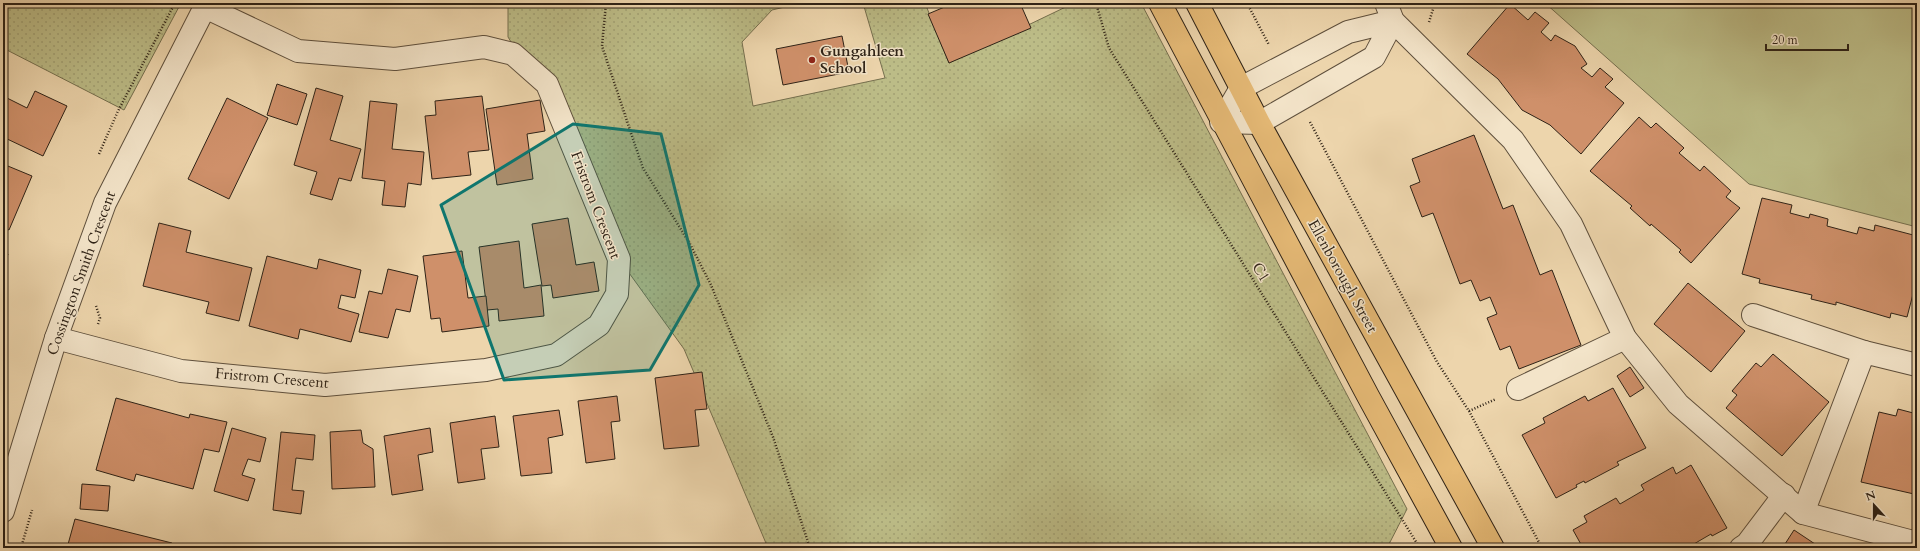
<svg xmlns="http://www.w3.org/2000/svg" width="1920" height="551" viewBox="0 0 1920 551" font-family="Cardo,serif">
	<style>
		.grass { fill: #bcbc87; stroke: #756f4e }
		.park { fill: url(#park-dots); stroke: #756f4e }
		.building { fill: #cf906a; stroke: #2e2216 }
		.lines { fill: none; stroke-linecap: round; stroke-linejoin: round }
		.minor-casing { stroke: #5e4f3c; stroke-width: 24 }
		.major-casing { stroke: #2e2216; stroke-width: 24 }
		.path { stroke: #2e2216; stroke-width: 2.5; stroke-dasharray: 1 2; stroke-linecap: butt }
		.minor { stroke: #f3e4c9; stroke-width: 22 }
		.major { stroke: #e6ba76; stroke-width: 22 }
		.marked { fill: #0f766e; fill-opacity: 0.2; stroke: #0f766e; stroke-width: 3; stroke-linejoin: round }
		.poi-dot { fill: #8f2418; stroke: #f3e4c9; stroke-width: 1.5 }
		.labels { text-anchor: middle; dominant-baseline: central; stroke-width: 3; stroke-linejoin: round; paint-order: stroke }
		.poi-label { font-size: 15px; font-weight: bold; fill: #2e2216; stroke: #f3e4c9; text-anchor: start }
		.street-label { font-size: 15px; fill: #2e2216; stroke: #f3e4c9 }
	</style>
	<defs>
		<pattern id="park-dots" width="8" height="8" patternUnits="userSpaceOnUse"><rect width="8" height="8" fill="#bcbc87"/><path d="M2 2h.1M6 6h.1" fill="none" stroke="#a2a174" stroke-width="1.8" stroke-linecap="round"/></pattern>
	</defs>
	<rect width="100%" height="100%" fill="#edd5ac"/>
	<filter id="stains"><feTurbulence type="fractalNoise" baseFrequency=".005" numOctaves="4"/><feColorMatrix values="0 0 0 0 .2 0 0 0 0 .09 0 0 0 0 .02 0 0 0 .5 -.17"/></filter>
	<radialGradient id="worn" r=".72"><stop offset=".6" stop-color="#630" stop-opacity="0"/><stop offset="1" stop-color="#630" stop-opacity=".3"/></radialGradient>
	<path class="grass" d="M1545,3h372v224l-168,-43z"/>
	<g class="park">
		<path d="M3,3h178l-57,107 -121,-62z"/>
		<path d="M508,3h294l-30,7 -30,32 11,64 132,-28 -22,-75h62l24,60 125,-60h67l266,506 -20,39h-619l-84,-199 -65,-90 -45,-114 -66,-108z"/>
	</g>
	<g class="building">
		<path d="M954,3h66l11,25 -82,35 -21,-49z"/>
		<path d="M1510,4l18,16 7,-8 14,11 -8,9 10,9 4,-6 20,11 12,18 -6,4 11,9 8,-9 13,11 -8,8 19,16 -43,51 -31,-29 -28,-15 -24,-31 -31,-25z"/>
		<path d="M842,36l7,36 -66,13 -7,-36z"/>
		<path d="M277,84l30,10 -10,31 -30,-10z"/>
		<path d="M316,88l27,8 -13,44 31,9 -10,32 -12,-3 -7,22 -22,-6 7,-22 -23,-7z"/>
		<path d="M35,91l32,15 -24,50 -40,-19v-41l24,12z"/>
		<path d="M482,96l7,54 -21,2 3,23 -39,4 -7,-63 11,-1 -1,-14z"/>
		<path d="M227,98l41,20 -39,81 -41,-20z"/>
		<path d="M540,100l5,31 -18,3 6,45 -36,6 -11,-76z"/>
		<path d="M370,101l27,3 -5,45 32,3 -3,33 -13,-2 -3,24 -23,-2 3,-24 -23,-3z"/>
		<path d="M1639,117l12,11 5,-5 28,25 -5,5 21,18 4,-5 27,25 -5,6 14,11 -49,55 -12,-11 2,-2 -30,-26 -1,2 -20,-18 2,-2 -42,-35z"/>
		<path d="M1474,135l29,74 10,-4 27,70 12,-5 29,75 -62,24 -9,-23 -10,4 -13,-32 10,-4 -7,-17 -10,4 -9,-21 -11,4 -27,-71 -11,4 -12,-31 10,-4 -8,-23z"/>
		<path d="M3,164l29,12 -23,54 -6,-3z"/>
		<path d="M1762,198l30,7 -2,8 19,5 1,-4 18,5 -1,7 30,8 2,-7 15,4 1,-6 42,11v43l-10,38 -16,-4 -1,5 -54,-16v3l-25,-6 1,-4 -53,-12 1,-4 -18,-5z"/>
		<path d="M568,218l8,47 18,-3 5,29 -46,7 -2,-13 -9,1 -10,-62z"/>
		<path d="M159,223l32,8 -5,21 66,16 -13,53 -33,-8 3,-11 -66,-16z"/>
		<path d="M519,241l5,47 17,-3 3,31 -45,5 -1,-12 -11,1 -8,-63z"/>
		<path d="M462,251l6,47 18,-2 3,30 -47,6 -2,-14 -9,1 -8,-63z"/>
		<path d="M3,252l5,2 -5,16z"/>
		<path d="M267,256l50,13 2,-10 42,11 -6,28 -14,-3 -3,13 21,6 -8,28 -51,-13 -2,10 -49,-13z"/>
		<path d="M388,269l30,7 -8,36 -14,-3 -8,29 -29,-6 10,-41 13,3z"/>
		<path d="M1688,283l57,48 -34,41 -57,-48z"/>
		<path d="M1773,354l56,48 -47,54 -56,-48 11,-13 -5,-4 24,-28 5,4z"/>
		<path d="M1630,367l14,21 -14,9 -13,-21z"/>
		<path d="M702,372l5,37 -12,1 4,36 -35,3 -9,-71z"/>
		<path d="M1613,388l33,60 -29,14 2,3 -34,18 -1,-2 -8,4 1,2 -21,11 -34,-63 23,-12 -2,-5 42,-22 3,5z"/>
		<path d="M617,396l3,25 -9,1 4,37 -29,4 -8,-62z"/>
		<path d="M116,398l73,20 1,-4 37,8 -8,30 -15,-3 -11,40 -57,-15 -2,7 -38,-11z"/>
		<path d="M1898,409l19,5v83l-4,-1 1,-2 -53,-12 18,-70 17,4z"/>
		<path d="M559,410l4,25 -15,3 4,35 -31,3 -8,-60z"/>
		<path d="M495,416l4,31 -18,2 4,30 -27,4 -8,-60z"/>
		<path d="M232,428l34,10 -6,24 -12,-3 -6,16 13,4 -7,22 -34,-10z"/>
		<path d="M430,428l3,24 -15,3 5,35 -31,5 -8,-59z"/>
		<path d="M361,430l2,13 10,6 2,38 -43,2 -2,-57z"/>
		<path d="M281,432l34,3 -2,25 -17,-2 -4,32 12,1 -3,23 -28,-4z"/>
		<path d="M1691,465l36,63 -15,8 -1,-2 -24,14h-104l-10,-18 14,-8 -3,-6 32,-18 4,6 24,-14 -3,-5 32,-18 3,7z"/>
		<path d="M82,484l28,2 -2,25 -28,-2z"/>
		<path d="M75,519l97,24 -1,5h-104z"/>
		<path d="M1794,530l21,14 -2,4h-22l-6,-4z"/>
	</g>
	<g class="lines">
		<defs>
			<g id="minor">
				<path d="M1386,3l7,18 120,119 58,84 54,114 53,66 125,109 114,30"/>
				<path d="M1393,21l-19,36 -115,66 -38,-1 20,-34 107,-56z"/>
				<path d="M1753,315l111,37"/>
				<path d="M56,338l125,33 144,14 161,-15 70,-15 43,-30 18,-31 2,-35 -72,-175 -34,-30 -29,-7 -89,12 -97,-8 -93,-44"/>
				<path d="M1518,389l107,-51"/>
				<path d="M3,511l53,-173 49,-135 102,-200"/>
				<path d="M1803,513l61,-161 53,13"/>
				<path d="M1741,548l6,-4 37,-49"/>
			</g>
			<g id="major">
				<path d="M1160,3l208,393 83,152"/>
				<path d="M1197,3l62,120 234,425"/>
			</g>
		</defs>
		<use href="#minor" class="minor-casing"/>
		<use href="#major" class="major-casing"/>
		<g class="path">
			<path d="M606,3l-4,43 34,102 7,20 47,76 21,41 62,152 37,111"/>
			<path d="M1096,3l13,45 309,497"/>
			<path d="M1247,3l22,42"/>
			<path d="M1429,22l6,-19"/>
			<path d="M1310,122l127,240 32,49 73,137"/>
			<path d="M99,154l19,-43 57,-108"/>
			<path d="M96,306l4,12 -2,6"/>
			<path d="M1469,411l27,-12"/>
			<path d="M21,548l11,-38"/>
		</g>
		<use href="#minor" class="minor"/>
		<use href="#major" class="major"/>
	</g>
	<path class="marked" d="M573,124l88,10 38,151 -49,85 -146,10 -63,-175z"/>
	<circle class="poi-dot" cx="812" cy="60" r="4"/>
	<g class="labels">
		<g class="poi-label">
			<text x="820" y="51">Gungahleen<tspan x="820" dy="17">School</tspan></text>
		</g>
		<g class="street-label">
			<text transform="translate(596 205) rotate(69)">Fristrom Crescent</text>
			<text transform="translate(1261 272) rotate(58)">C1</text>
			<text transform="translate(81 273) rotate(-70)">Cossington Smith Crescent</text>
			<text transform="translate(1343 276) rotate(61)">Ellenborough Street</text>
			<text transform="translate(272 378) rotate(5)">Fristrom Crescent</text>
		</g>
	</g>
	<rect width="1920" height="551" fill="none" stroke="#edd5ac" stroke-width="16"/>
	<rect x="4" y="4" width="1912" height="543" fill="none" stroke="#2e2216" stroke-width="2"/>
	<rect x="8" y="8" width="1904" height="535" fill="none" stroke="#2e2216"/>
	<g transform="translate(1874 505) rotate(339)" stroke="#f3e4c9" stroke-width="3" paint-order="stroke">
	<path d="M0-3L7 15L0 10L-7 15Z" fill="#2e2216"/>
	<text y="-6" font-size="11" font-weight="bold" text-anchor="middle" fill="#2e2216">N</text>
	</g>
	<path d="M1766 44v6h82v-6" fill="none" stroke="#2e2216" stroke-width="2"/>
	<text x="1772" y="44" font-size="12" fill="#2e2216" stroke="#f3e4c9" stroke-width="3" paint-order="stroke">20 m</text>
	<rect width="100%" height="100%" filter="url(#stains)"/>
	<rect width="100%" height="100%" fill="url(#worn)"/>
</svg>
